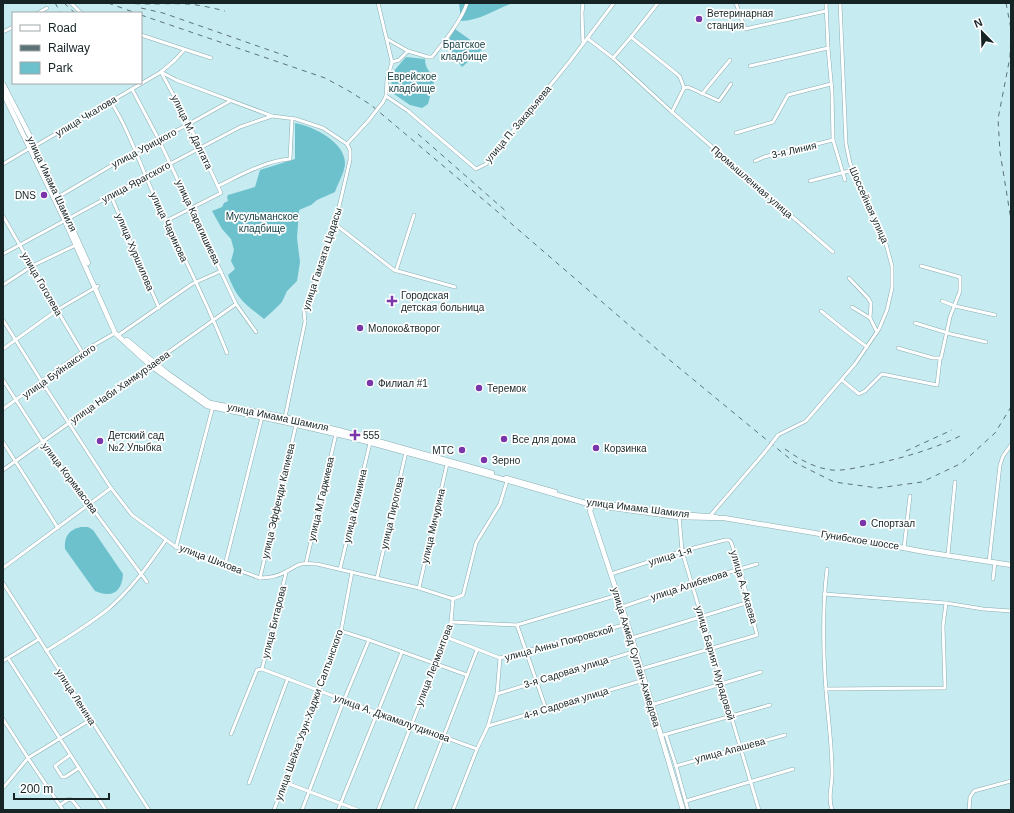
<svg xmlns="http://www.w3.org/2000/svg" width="1014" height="813" viewBox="0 0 1014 813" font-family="Arial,sans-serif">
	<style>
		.green { fill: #6dc1cd }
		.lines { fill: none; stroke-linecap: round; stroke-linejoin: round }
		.minor-casing { stroke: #8aadb2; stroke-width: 4 }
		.secondary-casing { stroke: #8aadb2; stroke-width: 5.5 }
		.minor { stroke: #fff; stroke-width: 3 }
		.secondary { stroke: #fff; stroke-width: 4.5 }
		.rail { stroke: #5c7376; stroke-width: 1; stroke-dasharray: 5 5; stroke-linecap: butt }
		.minor-bridge-casing { stroke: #8aadb2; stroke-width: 4; stroke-linecap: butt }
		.minor-bridge { stroke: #fff; stroke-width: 3 }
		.poi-dot { fill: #7a35a9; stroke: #fff; stroke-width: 1.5 }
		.labels { text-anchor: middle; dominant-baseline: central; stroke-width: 3.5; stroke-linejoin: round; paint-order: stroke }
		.poi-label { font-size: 10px; fill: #162426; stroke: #fff; text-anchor: start }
		.park-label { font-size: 10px; fill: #174146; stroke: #fff }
		.street-label { font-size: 10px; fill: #162426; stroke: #fff }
	</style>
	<rect width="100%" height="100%" fill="#c6ebf0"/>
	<g class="green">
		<path d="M459,3h54c-17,6 -33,18 -52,18z"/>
		<path d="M455,29l28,20 -21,18 -16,-23z"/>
		<path d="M406,57l19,2c0,9 4,12 10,19l-7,26 -6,4 -12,-3 -19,-13 1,-19z"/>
		<path d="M295,123c18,3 50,19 50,40 0,9 -7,20 -10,29l-18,8 -6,5 -12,5 -2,28 3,24 -3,19 -10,10 -5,11 -8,8 -10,9c-20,-16 -27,-20 -36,-44l7,-6 -4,-8 3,-11 -3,-11 -9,-10 -10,-18 10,-4 2,-4 4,-2 -1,-4 1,-2 27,-8 5,-17 35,-11z"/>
		<path d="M81,527h7l5,3 30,44c-1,19 -12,24 -28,17l-30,-42c-1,-12 3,-19 16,-22z"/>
	</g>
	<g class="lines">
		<defs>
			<g id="minor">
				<path d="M71,3l10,10"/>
				<path d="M378,3l14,59 -5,18 -1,16 -3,6"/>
				<path d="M736,3l9,26 81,-18"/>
				<path d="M826,3l2,45 4,44 1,48 12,40"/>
				<path d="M38,13l9,-5"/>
				<path d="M3,32l10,-5"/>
				<path d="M141,35l70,23"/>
				<path d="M631,37l46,37 3,3 4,11"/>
				<path d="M587,38l26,20 59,54 161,140"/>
				<path d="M387,39l21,12 20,6h4c11,-14 30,-37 35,-54"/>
				<path d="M583,44l-1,-31 1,-10"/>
				<path d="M613,58l18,-21 27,-34"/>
				<path d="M392,62l7,-2 9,-9"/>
				<path d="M750,66l78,-18"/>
				<path d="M161,72l15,8 96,36 24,3 27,9 24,16 3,6v10l-15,64 -31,87 1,11 -21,100"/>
				<path d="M161,72l28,52 32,69 -55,28"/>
				<path d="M132,89l27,51 77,164 20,28"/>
				<path d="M702,94l28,-34"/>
				<path d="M386,96l22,15 68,58 10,-5 84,-103 44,-58"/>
				<path d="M111,102c18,28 28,60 42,91 25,53 53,106 74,160"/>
				<path d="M672,112l12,-24 4,-1 31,14 12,-17"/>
				<path d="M736,133l37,-11 15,-27 43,-11"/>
				<path d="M347,144l22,-24"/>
				<path d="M35,146l126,-74 14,-12 9,-10"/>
				<path d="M755,161l9,-4 69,-17"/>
				<path d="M3,164l27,-16"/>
				<path d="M810,181l43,-11"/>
				<path d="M218,186c21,-10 49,-26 72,-27l2,-41"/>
				<path d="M111,196l48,112"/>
				<path d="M58,197l78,-46 53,-27 41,-23"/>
				<path d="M3,216l54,94 25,42"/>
				<path d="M335,224l59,46 61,17"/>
				<path d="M3,254l142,-77 95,-50 32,-11"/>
				<path d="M396,271l18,-56"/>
				<path d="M849,278l19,20 3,5 -1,15 7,14"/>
				<path d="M3,285l29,-19 44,-21"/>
				<path d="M942,301l13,5 40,9"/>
				<path d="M852,307l18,11"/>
				<path d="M821,311l26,21 20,15"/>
				<path d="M3,320l39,62 69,106 21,27 44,32 84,31c9,0 19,-2 27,-7 5,-2 9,-6 14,-7 6,-1 11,0 16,0l102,24 34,11"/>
				<path d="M915,323l36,11 35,8"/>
				<path d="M120,334l72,-50 29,-13"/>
				<path d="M898,348l35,10h8l9,-41 10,-26v-14l-39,-11"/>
				<path d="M3,349l54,-39 41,-24"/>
				<path d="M3,380l40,62 104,140"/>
				<path d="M842,380l17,14 6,-3 17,-17 55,11 3,-26"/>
				<path d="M3,409l79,-57 33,-19"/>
				<path d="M778,435l28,-14 6,-7 43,-50 24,-35 8,-19 5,-22v-22l-6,-22 -36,-81 -4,-19 -6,-141"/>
				<path d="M3,442l55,86"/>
				<path d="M3,470l233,-166"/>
				<path d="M679,515l3,36 77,259"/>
				<path d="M709,517l56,-65"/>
				<path d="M176,547l37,-141"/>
				<path d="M904,548l6,-52"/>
				<path d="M948,555l7,-73"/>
				<path d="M989,562l11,-97 3,-9 8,-11"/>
				<path d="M306,563l30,-129"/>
				<path d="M225,565l37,-148"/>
				<path d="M3,568l108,-80"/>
				<path d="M340,569l30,-126"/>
				<path d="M827,569c-5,41 -4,81 -1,122 2,27 6,53 6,80 1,14 -5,24 0,39"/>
				<path d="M611,574l71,-23 43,-11h4l2,2 9,27 17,66 -116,34"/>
				<path d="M260,578l36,-153"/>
				<path d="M377,578l29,-126"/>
				<path d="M993,579l2,-17"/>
				<path d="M3,583l146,227"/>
				<path d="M419,588l28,-124"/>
				<path d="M824,594l122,9 37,6 28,2"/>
				<path d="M453,599l10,-4 13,-52 24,-39 7,-23"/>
				<path d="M622,607l70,-24 65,-19"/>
				<path d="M451,622l66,3 101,-30"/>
				<path d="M517,625l29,84"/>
				<path d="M341,631l28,9 98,35"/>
				<path d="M446,637l54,21 127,-34"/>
				<path d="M632,638l117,-36"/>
				<path d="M46,651c21,-13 42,-26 61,-41 24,-20 42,-46 59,-70"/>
				<path d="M8,658l98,152"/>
				<path d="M3,661l36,-22"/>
				<path d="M262,669l116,44 99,36"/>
				<path d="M826,689l119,-1 -2,-62 3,-23"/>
				<path d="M497,694l139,-43"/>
				<path d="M651,705l110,-33"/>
				<path d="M3,719l25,39 35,52"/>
				<path d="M488,726l156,-46"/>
				<path d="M231,734l26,-64 5,-1 24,-96"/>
				<path d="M666,735l10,31 12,44"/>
				<path d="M660,736l110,-31"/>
				<path d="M70,755l-15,11 7,11h3l14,-9"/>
				<path d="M676,766l109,-31"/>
				<path d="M284,782l74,28"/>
				<path d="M249,783l39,-105"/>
				<path d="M3,788l25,-30 62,-38"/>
				<path d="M686,801l107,-32"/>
				<path d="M60,805l9,-6 3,1 8,10"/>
				<path d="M274,810l67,-179 11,-59"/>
				<path d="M302,810l42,-110 25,-60"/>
				<path d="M338,810l64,-158"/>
				<path d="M378,810l68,-173 5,-15 2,-23"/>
				<path d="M415,810l62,-160"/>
				<path d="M453,810l24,-61 11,-23 9,-32 3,-36"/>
				<path d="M969,810l1,-13 4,-6 37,-10"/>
			</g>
			<g id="secondary">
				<path d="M3,84l32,62 53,117"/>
				<path d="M3,93l62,128 50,112 36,33 56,40 77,16 69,16 125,34 114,33 86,12 46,1 180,30 21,4 86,13"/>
				<path d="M127,340l40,33 43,30 69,13 59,14 154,43"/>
				<path d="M506,478l49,14"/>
				<path d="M599,503l80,11 37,3"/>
				<path d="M592,505l-2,6 42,127 51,172"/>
			</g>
		</defs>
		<use href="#minor" class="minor-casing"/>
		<use href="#secondary" class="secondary-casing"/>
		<use href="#minor" class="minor"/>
		<use href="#secondary" class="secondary"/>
		<g class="rail">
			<path d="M55,3l6,10"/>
			<path d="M64,3l11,10"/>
			<path d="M108,3l28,10"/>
			<path d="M125,3c21,2 42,0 63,1 12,1 25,4 37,7"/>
			<path d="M1006,3l5,26 -1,28 -12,62 2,33 11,68"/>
			<path d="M141,8l22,5 126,44"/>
			<path d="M141,15l184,63 24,13 22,14 121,102 174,150 108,89 20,16 40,20 44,6 44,-6 40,-19 33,-30 16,-26"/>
			<path d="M418,134l90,79"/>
			<path d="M785,449c14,10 29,19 47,21 10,1 23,-2 33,-4 34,-7 68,-16 99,-32"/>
			<path d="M906,451l46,-21"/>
		</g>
		<defs>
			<g id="minor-bridge">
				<path d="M369,120l14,-18"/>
				<path d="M765,452l13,-17"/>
			</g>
		</defs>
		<use href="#minor-bridge" class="minor-bridge-casing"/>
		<use href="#minor-bridge" class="minor-bridge"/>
	</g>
	<g class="poi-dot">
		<circle cx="699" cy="19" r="4"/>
		<circle cx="44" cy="195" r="4"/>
		<path d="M390 295h4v4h4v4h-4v4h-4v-4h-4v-4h4z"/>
		<circle cx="360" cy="328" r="4"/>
		<circle cx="370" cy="383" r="4"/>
		<circle cx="479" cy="388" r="4"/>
		<path d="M353 429h4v4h4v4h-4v4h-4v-4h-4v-4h4z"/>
		<circle cx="504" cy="439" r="4"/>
		<circle cx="100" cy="441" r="4"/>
		<circle cx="596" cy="448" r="4"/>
		<circle cx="462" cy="450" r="4"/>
		<circle cx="484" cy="460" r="4"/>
		<circle cx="863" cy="523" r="4"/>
	</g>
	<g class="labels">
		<g class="poi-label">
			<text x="707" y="13">Ветеринарная<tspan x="707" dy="12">станция</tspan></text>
			<text x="36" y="195" text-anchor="end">DNS</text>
			<text x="401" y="295">Городская<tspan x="401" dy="12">детская больница</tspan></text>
			<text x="368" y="328">Молоко&amp;творог</text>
			<text x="378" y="383">Филиал #1</text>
			<text x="487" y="388">Теремок</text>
			<text x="108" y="435">Детский сад<tspan x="108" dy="12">№2 Улыбка</tspan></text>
			<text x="363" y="435">555</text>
			<text x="512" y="439">Все для дома</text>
			<text x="604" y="448">Корзинка</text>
			<text x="454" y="450" text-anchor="end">МТС</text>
			<text x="492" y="460">Зерно</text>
			<text x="871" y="523">Спортзал</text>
		</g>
		<g class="park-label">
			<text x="464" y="44">Братское<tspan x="464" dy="12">кладбище</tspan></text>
			<text x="412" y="76">Еврейское<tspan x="412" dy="12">кладбище</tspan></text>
			<text x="262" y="216">Мусульманское<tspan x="262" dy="12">кладбище</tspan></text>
		</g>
		<g class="street-label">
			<text transform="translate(86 116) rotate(-31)">улица Чкалова</text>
			<text transform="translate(518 124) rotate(-50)">улица П. Закарьяева</text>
			<text transform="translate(192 132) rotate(64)">улица М. Далгата</text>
			<text transform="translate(144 148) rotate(-28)">улица Урицкого</text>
			<text transform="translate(794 150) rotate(-13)">3-я Линия</text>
			<text transform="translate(136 182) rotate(-28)">улица Ярагского</text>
			<text transform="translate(752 182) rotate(41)">Промышленная улица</text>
			<text transform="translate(52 184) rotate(65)">улица Имама Шамиля</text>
			<text transform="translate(869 205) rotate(66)">Шоссейная улица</text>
			<text transform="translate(198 222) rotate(65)">улица Карагишиева</text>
			<text transform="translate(169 227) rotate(65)">улица Чаринова</text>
			<text transform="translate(135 252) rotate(67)">улица Хуршилова</text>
			<text transform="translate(322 259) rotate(-72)">улица Гамзата Цадасы</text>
			<text transform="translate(42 284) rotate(60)">улица Гоголева</text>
			<text transform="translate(59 371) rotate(-35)">улица Буйнакского</text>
			<text transform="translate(120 387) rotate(-35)">улица Наби Ханмурзаева</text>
			<text transform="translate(278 417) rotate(12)">улица Имама Шамиля</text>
			<text transform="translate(70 478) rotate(53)">улица Коркмасова</text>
			<text transform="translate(321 499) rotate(-77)">улица М.Гаджиева</text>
			<text transform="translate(278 501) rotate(-77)">улица Эффенди Капиева</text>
			<text transform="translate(355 506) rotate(-77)">улица Калинина</text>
			<text transform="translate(638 508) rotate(7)">улица Имама Шамиля</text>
			<text transform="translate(392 513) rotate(-77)">улица Пирогова</text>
			<text transform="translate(433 526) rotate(-77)">улица Мичурина</text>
			<text transform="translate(860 540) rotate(9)">Гунибское шоссе</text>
			<text transform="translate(670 556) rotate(-17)">улица 1-я</text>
			<text transform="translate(211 559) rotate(21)">улица Шихова</text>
			<text transform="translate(689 585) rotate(-18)">улица Алибекова</text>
			<text transform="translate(744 587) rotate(74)">улица А. Акаева</text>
			<text transform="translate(274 622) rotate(-76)">улица Битарова</text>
			<text transform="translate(559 643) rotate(-15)">улица Анны Покровской</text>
			<text transform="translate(636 657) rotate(73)">улица Ахмед Султан-Ахмедова</text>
			<text transform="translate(715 663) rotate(74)">улица Барият Мурадовой</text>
			<text transform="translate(434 665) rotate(-69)">улица Лермонтова</text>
			<text transform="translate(566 672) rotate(-17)">3-я Садовая улица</text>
			<text transform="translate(76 697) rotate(57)">улица Ленина</text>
			<text transform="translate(566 703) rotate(-17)">4-я Садовая улица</text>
			<text transform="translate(309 715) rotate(-70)">улица Шейха Узун-Хаджи Салтынского</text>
			<text transform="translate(392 718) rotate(20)">улица А. Джамалутдинова</text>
			<text transform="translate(730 750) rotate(-15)">улица Апашева</text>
		</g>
	</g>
	<rect width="1014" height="813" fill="none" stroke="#162426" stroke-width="8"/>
	<rect x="12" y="12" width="130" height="72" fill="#ffffff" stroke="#a2a7a8"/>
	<rect x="20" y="25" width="20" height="6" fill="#ffffff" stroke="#a2a7a8"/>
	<text x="48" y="32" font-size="12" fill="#162426">Road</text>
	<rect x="20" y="45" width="20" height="6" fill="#5c7376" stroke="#a2a7a8"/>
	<text x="48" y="52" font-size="12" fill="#162426">Railway</text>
	<rect x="20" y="62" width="20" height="12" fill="#6dc1cd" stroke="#a2a7a8"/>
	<text x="48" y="72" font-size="12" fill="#162426">Park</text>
	<g transform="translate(982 32) rotate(337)" stroke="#ffffff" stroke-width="3" paint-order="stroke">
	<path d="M0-3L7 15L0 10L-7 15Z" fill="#162426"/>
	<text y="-6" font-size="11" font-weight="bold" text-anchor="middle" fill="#162426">N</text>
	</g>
	<path d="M14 793v6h95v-6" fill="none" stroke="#162426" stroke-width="2"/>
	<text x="20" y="793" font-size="12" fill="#162426" stroke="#ffffff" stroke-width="3" paint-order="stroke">200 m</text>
</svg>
